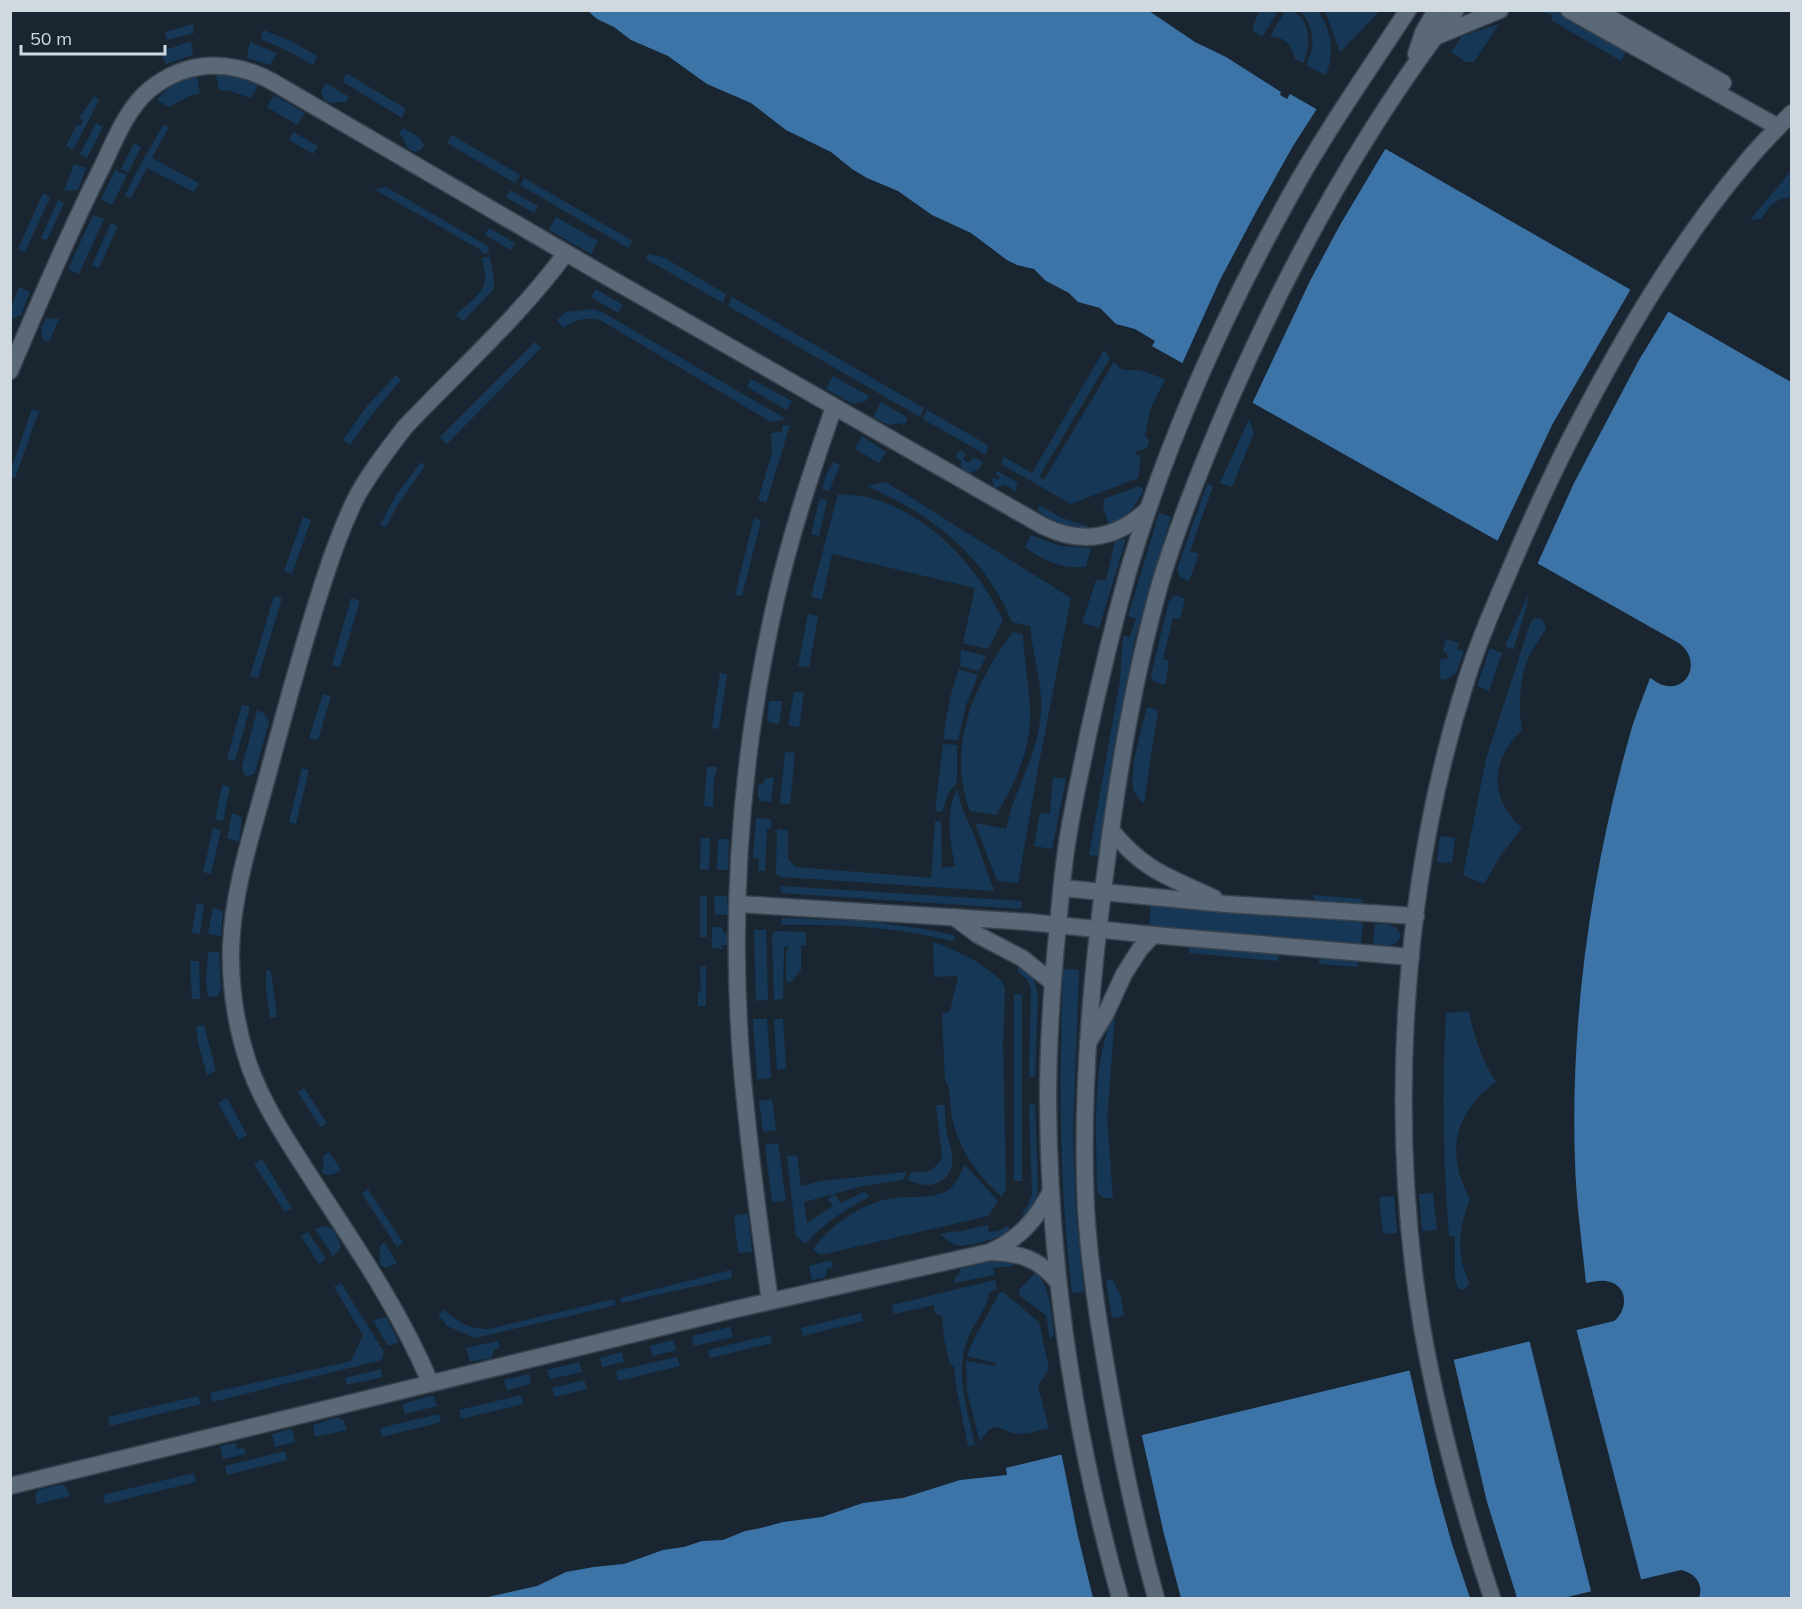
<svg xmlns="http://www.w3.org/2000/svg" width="1802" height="1609" viewBox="0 0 1802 1609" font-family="Mulish,sans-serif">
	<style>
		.green { fill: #163756 }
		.water { fill: #3c74a8 }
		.pier { fill: #192632 }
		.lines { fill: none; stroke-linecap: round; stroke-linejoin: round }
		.minor-casing { stroke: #39434d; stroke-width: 19 }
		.minor { stroke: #5a6877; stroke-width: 16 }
	</style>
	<rect width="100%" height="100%" fill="#192632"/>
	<g class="green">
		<path d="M1259,11h19l-16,26 -10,-7z"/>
		<path d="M1285,11c26,-1 27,35 18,52l-8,-4c-3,-14 -11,-22 -25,-23z"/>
		<path d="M1300,11h18c13,17 18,45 7,64l-19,-10c10,-19 9,-38 -6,-54z"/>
		<path d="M1325,11h55l-40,41z"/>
		<path d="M1523,11h35l69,39 -6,11 -70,-41 2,-5 -14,-4 -15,1z"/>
		<path d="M193,24l1,9 -27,7 -2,-8z"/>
		<path d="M1499,24l-25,38h-8l-15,-10 11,-16z"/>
		<path d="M263,30l28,11 26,15 -4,9 -25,-14 -27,-12z"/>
		<path d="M191,41l2,14 -27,9 -6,-12z"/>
		<path d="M250,42l27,11 -7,12 -23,-7z"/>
		<path d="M346,73l60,36 -4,9 -59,-36z"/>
		<path d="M216,74l22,3 20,8 -7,13 -21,-7 -11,-1z"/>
		<path d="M197,77l3,16 -11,3 -20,11 -12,-7c11,-13 23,-21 40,-23z"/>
		<path d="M326,83l23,14 -4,6c-10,-4 -19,7 -24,-11z"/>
		<path d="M274,95l31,18 -8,12 -30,-18z"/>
		<path d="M94,96l5,4 -26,50 -7,-4 11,-22 3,2 3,-6 -4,-2z"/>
		<path d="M96,123l7,4 -16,31 -7,-4z"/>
		<path d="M163,125l6,2 -17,31 47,25 -5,9 -47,-24 -16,30 -6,-2 12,-25z"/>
		<path d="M403,128l17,10 4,7 -2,4 -7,3c-13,-5 -8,-12 -16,-18z"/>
		<path d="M293,132l25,14 -5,8 -24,-14z"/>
		<path d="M452,135l68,40 -5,8 -68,-40z"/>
		<path d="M134,143l7,4 -13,26 -7,-4z"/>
		<path d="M74,164l12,4 -8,22 -14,1z"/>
		<path d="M115,170l12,5 -15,30 -11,-6z"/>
		<path d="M1791,171v26c-15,1 -22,9 -30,22l-11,1z"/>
		<path d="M524,178l109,63 -5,7 -108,-63z"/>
		<path d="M386,187l102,59 1,7 -7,1 -1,-4 -107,-61z"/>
		<path d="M510,190l28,16 -4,7 -28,-16z"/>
		<path d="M43,193l7,4 -25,55 -7,-3z"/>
		<path d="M58,200l6,3 -17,37 -6,-2z"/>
		<path d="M93,215l11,4 -25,55 -11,-5z"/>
		<path d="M556,217l42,24 -7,13 -42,-24z"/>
		<path d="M111,223l7,3 -19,42 -7,-3z"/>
		<path d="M489,228l26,15 -4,7 -26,-15z"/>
		<path d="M648,254l15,3 63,37 -3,9 -77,-44z"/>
		<path d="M490,257l4,24v8l-31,32 -7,-6c9,-9 26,-20 29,-33 1,-7 -2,-16 -3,-24z"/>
		<path d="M19,287l11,5 -9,23 -7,4 -3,-2v-10z"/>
		<path d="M596,289l27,16 -5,8 -27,-16z"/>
		<path d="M732,297l192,111 -4,9 -192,-111z"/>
		<path d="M593,309l11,4 182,106 -15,3 -171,-102c-12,-3 -27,-1 -36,8l-7,-8 9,-8z"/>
		<path d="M46,318l13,1 -10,23 -6,-2 -2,-12z"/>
		<path d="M535,342l6,6 -94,96 -7,-7z"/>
		<path d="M1104,350l6,8 -71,119 5,3 70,-118c9,11 11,8 22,8 9,0 21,7 29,9l-15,31 -5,26 4,4 -1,6 -5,4 -7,1v4h5l-3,23 -67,26 -70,-40 3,-7 28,16z"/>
		<path d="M396,375l5,5 -27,32 -24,33 -7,-5 24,-34z"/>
		<path d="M833,376l36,20 -3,5 -13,3 -27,-15z"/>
		<path d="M751,379l41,22 -5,9 -40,-23z"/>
		<path d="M881,402l27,16 -4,7 -4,-2 -11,2 -16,-8z"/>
		<path d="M32,409l7,2 -24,67 -4,-1v-7z"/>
		<path d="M927,410l61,35 -2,10 -63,-36z"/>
		<path d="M1249,419l5,14 -22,54 -12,-4z"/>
		<path d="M790,425l-24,78 -8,-3 14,-47 -1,-20 11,-1v-6z"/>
		<path d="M862,436l24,16 -7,11 -24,-14z"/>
		<path d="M960,450l6,4 -3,5 6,4 4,-6 10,5 -4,7 -9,4 -8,-4 -1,-9 -6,-3z"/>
		<path d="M421,462l4,4 -28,40 -11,21 -6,-2 17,-31z"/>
		<path d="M833,462l7,3 -11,26 -7,-2 4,-14z"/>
		<path d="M997,471l21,12 -3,8 -10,-6 -11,3 -2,-8 2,-3 4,3 2,-3 -4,-3z"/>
		<path d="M886,482l185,116 -34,176 -19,109 -21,-2 -22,-58 31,6c3,-12 6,-24 11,-36 12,-30 26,-60 24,-94 -1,-24 -9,-49 -11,-73l-18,-4c-28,-68 -80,-107 -145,-136z"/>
		<path d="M1207,484l6,2 -23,65 9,3 -10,27 -9,-4 -3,-8z"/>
		<path d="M1139,486l4,3v2c-8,17 -17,27 -34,34l-6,-18 1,-8z"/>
		<path d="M838,494c15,1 31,2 45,8 55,21 95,67 120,118l-15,29 -25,-6 12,-55 -143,-34 -10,46 -11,-4z"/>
		<path d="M820,498l7,3 -8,35 -8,-2z"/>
		<path d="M1039,505l23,13 25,8 1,6 -27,-6 -23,-15z"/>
		<path d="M1159,513l12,4 -36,122 -15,78 -22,139 -9,-1 31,-174 3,-45 7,1 6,-18 -8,-3z"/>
		<path d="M303,517l8,3 -19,54 -8,-3z"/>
		<path d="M754,518l7,3 -19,75 -7,-1z"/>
		<path d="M1031,535l29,11 31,2 -5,19c-23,2 -43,-6 -61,-20z"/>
		<path d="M1126,539l-27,89 -17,-5 14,-43h10l9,-39z"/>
		<path d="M1528,595l-1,11 -14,44 -8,-4z"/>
		<path d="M274,596l8,2 -24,80 -8,-2z"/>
		<path d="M1174,596h5l6,3 -5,20 -7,-1 -10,41 6,2 -4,24 -12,-4 -2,-5 18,-75z"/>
		<path d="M351,598l9,3 -20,66 -8,-2z"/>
		<path d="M808,614l10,2 -9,51 -11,-1z"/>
		<path d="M1536,618c6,0 9,4 10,10 -5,10 -12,18 -17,28 -10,24 -11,49 -7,74 -32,30 -33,69 0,98l-21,27 -17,29 -21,-9 23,-116 44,-135 2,-4z"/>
		<path d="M1013,632l10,3c1,25 6,50 7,75 2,37 -15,74 -34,105l-26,-4c-24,-64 4,-127 43,-179z"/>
		<path d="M1446,639l13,4 -2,6 7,2 -8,22 -11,7 -5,-1v-19l8,-2 -1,-5 -4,-1z"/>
		<path d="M1490,648l12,5 -13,38 -12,-5z"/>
		<path d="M961,650l25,6 -7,15 -19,-5z"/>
		<path d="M959,669l19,6 -12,30 -8,35 -15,-1 7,-41z"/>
		<path d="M720,673l7,1 -8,55 -7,-1z"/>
		<path d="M794,692l10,1 -5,34 -11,-2z"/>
		<path d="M323,694l8,2 -13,44 -9,-2z"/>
		<path d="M769,701h13l-3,23 -8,-1 -4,-3z"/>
		<path d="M242,705l8,2 -15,54 -8,-2z"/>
		<path d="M1147,707l11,3 -14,93c-6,-4 -9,-9 -11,-15 -3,-23 9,-58 14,-81z"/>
		<path d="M257,710l8,4 4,8 -14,50 -1,2 -6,2 -4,-2 -2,-7z"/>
		<path d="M943,744l14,1v35l-1,4 -7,8 -7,20 -7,-1z"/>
		<path d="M785,752l10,1 -5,51 -10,-1z"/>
		<path d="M707,767h10l-3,13 -1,27 -9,-1z"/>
		<path d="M302,768l7,2 -13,54 -7,-2z"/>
		<path d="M1053,777l13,2 -14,70 -18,-3 6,-33 10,1z"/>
		<path d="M765,778h9l-3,24 -10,-1 -3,-4v-12l6,-2z"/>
		<path d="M222,785l8,2 -7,34 -8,-1z"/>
		<path d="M957,789l5,19 12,27 20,56 -213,-14 -5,-3 1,-45 11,1v29l8,8 135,11 4,-57h6l1,47 13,-2c-5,-26 -10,-52 2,-77z"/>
		<path d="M232,813l10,4 -3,25 -12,-4z"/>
		<path d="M756,818l15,1v10h-4l-2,42h-7l1,-12 -6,-1z"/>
		<path d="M213,828l8,2 -10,44 -8,-2z"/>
		<path d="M1440,836l15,2 -3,25 -15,-1z"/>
		<path d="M701,838h9l-1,32 -9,-1z"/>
		<path d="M718,839h11l-1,31h-11z"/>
		<path d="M781,886l241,15 -1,8 -240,-16z"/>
		<path d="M1312,895l50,4 1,6 -47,-3z"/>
		<rect x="700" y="896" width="7" height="41"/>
		<path d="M714,896h13l1,19h-13z"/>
		<path d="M197,903l7,2 -4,29 -8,-1z"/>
		<path d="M1151,903l212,18 -2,23 -212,-18z"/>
		<path d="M213,908l10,3 -2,25 -13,-2z"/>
		<path d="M782,918l86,3 57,8 28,6 2,4 -3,2c-57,-14 -113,-17 -171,-16z"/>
		<path d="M1375,924h13l9,4 4,8c-5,13 -17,9 -28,9z"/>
		<path d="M712,927h10l1,6h4v12h-5v4l-10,-1z"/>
		<path d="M754,930h12l2,70 -12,1z"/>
		<path d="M778,931l28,1v13l-5,1v24l-11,13 -4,-3v-28l3,-6 -5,1 -1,52 -9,1 -2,-64 2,-3z"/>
		<path d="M933,942l12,4 29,14 26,19 5,9 -2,57 3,145 -5,6c-25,-22 -42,-47 -49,-79 -3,-12 0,-28 -7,-37l-3,-66 8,-3 8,-35 -24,1z"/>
		<path d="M1189,944l90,8 -1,9 -89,-8z"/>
		<path d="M208,952h11l2,38 -4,6 -9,1 -2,-15z"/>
		<path d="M1319,955l40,3 -1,9 -39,-3z"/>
		<path d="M190,961h9l1,38h-8z"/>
		<path d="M706,966v40h-8v-15h3l-1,-24z"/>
		<path d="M1019,966l9,6 5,6 5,15 -3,84h-6l2,-88 -4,-10 -10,-8z"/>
		<path d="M1063,969l16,1 -6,162 3,80 8,80 -12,1c-13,-110 -13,-213 -9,-324z"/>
		<path d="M266,970l5,1 6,46 -7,1 -4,-30z"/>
		<path d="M1014,994l8,1v186h-8z"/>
		<path d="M1469,1011c5,26 12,48 27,71 -42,30 -51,72 -26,117 -9,22 -13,44 -7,67 2,6 5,12 6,18l-5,6 -6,-2 -3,-10v-41l-6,-1c-6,-74 -7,-148 -3,-223z"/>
		<path d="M1115,1018l-8,100 6,80c-8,1 -12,0 -16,-7 0,-52 -6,-125 15,-172z"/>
		<path d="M753,1019h14l4,59 -14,1z"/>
		<path d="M774,1019h9l3,50 -9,1z"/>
		<path d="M204,1025l12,46 -9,4 -9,-32 -2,-16z"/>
		<path d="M304,1088l23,35 -7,4 -22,-35z"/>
		<path d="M227,1098l20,37 -8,5 -21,-37z"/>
		<path d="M772,1099l4,31 -13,2 -4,-31z"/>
		<path d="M1035,1104l3,87 -3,14 -10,12 -3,-4 6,-8 4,-11 -3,-89z"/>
		<path d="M936,1105h9c0,8 0,15 1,23 3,20 16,42 -7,54 -11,6 -21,2 -32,-2l5,-8c14,1 24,-1 30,-15z"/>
		<path d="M778,1143l8,58 -14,1 -7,-57z"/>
		<path d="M329,1152l12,18 -10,5 -7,-1 -2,-3 2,-9 -2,-5z"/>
		<path d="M797,1155l4,31 20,-5 86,-9 -4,8 -40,6 -59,16 3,21 26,-17 -5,-7 6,-5 7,9 23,-11 6,5c-25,12 -46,26 -65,47l-9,-8 -9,-80z"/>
		<path d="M262,1159l30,49 -7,4 -31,-48z"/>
		<path d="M964,1164l34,37 -10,15 -168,39 -7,-6c18,-23 39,-39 67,-48 35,-11 71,10 84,-37z"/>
		<path d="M368,1189l35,54 -6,4 -35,-53z"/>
		<path d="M1433,1193l4,37 -15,1 -3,-37z"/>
		<path d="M1394,1196l3,37 -14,1 -4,-37z"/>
		<path d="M748,1214l4,38 -14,1 -4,-38z"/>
		<path d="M988,1225l1,7 9,-1 9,-5 5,4c-11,7 -43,18 -56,15 -7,-2 -11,-7 -16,-11l16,-3 1,1z"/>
		<path d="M325,1226l8,3 8,16 -2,5 -6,6 -18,-27z"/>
		<path d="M308,1232l18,27 -7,5 -18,-28z"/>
		<path d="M384,1242l13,21 -11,5 -4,-2c-5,-6 0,-11 -3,-18z"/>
		<path d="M831,1260l2,8 -6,1 -2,8 -13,3 -3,-14z"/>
		<path d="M1000,1261h13l1,5 -21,2 2,7 -41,8 1,-6 4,-2 1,-6 27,-7z"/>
		<path d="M731,1270l1,8 -111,25 -1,-5z"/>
		<path d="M1036,1272c15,16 15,42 18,63l-4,5 -4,-25 -27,-20v-5z"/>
		<path d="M1112,1279l9,18 3,19 -12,2 -6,-37z"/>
		<path d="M995,1280l2,9 -8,3c-3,20 -14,28 -21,46 -14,35 0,72 7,107l-7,1 -12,-60 -2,-19 -4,-3 -6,-26 -2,-22 -7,-3 -1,-8 -40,9 -2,-9z"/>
		<path d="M341,1283l43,69 -2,8 -170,42 -2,-9 141,-32 12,-26 -29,-48z"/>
		<path d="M1003,1292l36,30 10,47 -11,17 11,42c-9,2 -20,6 -29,6 -20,-1 -24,-19 -40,8l-13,-51 -1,-30 31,5 -2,-3 -28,-7c7,-22 22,-41 32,-63z"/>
		<path d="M614,1299l2,6 -141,33 -28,-12 -9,-12 7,-4c13,13 25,19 43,19z"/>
		<path d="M861,1313l2,8 -60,15 -2,-8z"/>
		<path d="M386,1317l13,25 -11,4 -15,-26z"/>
		<path d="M730,1327l3,10 -39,9 -2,-10z"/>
		<path d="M770,1335l2,8 -62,15 -2,-8z"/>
		<path d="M673,1340l3,10 -24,6 -2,-10z"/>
		<path d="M498,1341l2,7 -6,2 -3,8 -21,4 -4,-14z"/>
		<path d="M622,1352l2,10 -22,5 -2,-9z"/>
		<path d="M677,1357l3,9 -62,15 -2,-10z"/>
		<path d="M579,1362l3,10 -32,7 -3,-9z"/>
		<path d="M381,1369l1,8 -35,8 -2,-7z"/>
		<path d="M529,1374l2,10 -24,6 -3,-10z"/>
		<path d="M584,1380l3,9 -32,8 -3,-9z"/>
		<path d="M433,1395l4,11 -32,8 -3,-10z"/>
		<path d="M521,1395l2,9 -62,15 -2,-9z"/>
		<path d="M198,1396l3,8 -91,22 -2,-9z"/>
		<path d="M439,1414l2,8 -59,15 -2,-9z"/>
		<path d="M338,1417l6,4 3,9 -32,7 -2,-12z"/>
		<path d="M292,1429l3,13 -20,5 -3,-13z"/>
		<path d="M236,1443l1,6 7,-1 2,6 -23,5 -3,-13z"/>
		<path d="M285,1451l2,9 -60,15 -2,-9z"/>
		<path d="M194,1473l2,9 -91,22 -2,-9z"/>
		<path d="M62,1484l5,5 3,7 -33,8 -2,-8 3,-6z"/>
	</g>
	<path class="water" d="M588,11h561l46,31 31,15 55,35 -1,3 7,4 3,-5 501,288v1216h-92c5,-14 -4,-25 -18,-28l-118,28h-1079l53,-12 29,-14 28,-5 30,-3 39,-14 21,-3 18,-6 21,-1 22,-9 16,-3 22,-6 39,-5 41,-14 40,-5 57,-18 47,-5 -1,-7 608,-147c15,-12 14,-37 -8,-40 -6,-1 -14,1 -20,2 -4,-40 -10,-81 -11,-122 -5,-140 16,-288 54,-423 5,-20 14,-40 21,-60 4,2 8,6 13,7 26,8 40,-27 14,-43l-525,-296 3,-5 -20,-12 -19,-5 -16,-16 -22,-6 -9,-9 -23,-12 -12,-12 -17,-4 -10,-5 -36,-27 -39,-18 -34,-24 -31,-13 -15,-9 -21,-17 -45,-22 -35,-27 -44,-19 -39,-28 -37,-16 -17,-13 -17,-8z"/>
	<g class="pier">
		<path d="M1318,107l69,39 -47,79 -30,56 -59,125 -70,-40 39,-86 36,-68 37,-66z"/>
		<path d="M1632,287l38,22 -31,51 -65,123 -38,84 -40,-23 56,-119z"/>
		<path d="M1576,1328l66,255 -50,12 -63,-256z"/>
		<path d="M1453,1357l34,145 30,96h-47l-18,-54 -17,-61 -26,-115z"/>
		<path d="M1141,1432l23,102 17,64h-88l-15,-62 -17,-84z"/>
	</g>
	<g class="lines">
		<defs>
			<g id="minor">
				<path d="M1569,10l209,117"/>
				<path d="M1596,10l127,73"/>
				<path d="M1437,36l63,-26"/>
				<path d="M1416,54l7,-21 13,-23"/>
				<path d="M10,371c29,-69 58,-137 92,-204 13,-27 24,-57 47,-77 38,-31 83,-31 124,-8l319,186 451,258c39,19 74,13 105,-17"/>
				<path d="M1111,830c33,41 58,47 103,68"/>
				<path d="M1062,888l164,16 190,12"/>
				<path d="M738,904l291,18 124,13 258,22"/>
				<path d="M954,917l24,18 44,23 30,24"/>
				<path d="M1088,1043l18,-30 18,-39 16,-25 13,-14"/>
				<path d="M991,1252c30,1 48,7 67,30"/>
				<path d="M770,1301c-11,-77 -21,-154 -28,-231 -13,-157 -1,-318 34,-471 15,-66 36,-129 58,-192"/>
				<path d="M430,1382c-30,-71 -73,-134 -115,-198 -24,-38 -51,-76 -66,-119 -13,-38 -19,-77 -18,-118 2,-58 22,-117 37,-173 15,-56 30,-111 47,-166 12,-38 24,-76 42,-112 14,-25 31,-47 48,-69 54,-57 114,-110 161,-174"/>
				<path d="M10,1486l726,-177 254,-57c29,-13 47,-33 61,-61"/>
				<path d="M1120,1598c-45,-161 -71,-329 -72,-497 0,-59 4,-117 10,-176 2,-22 4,-44 7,-67 5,-41 15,-82 23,-123 12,-55 25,-109 40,-163 39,-132 96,-258 163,-378 35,-63 77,-123 117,-184"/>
				<path d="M1156,1598c-18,-65 -32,-130 -44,-197 -11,-63 -22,-127 -26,-192 -5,-104 3,-207 16,-310 13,-106 29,-212 58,-315 19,-64 45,-127 72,-189 41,-93 87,-182 141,-267 26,-41 53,-81 83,-118"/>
				<path d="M1492,1598c-29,-88 -54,-179 -70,-271 -35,-209 -20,-447 45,-649 11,-35 26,-70 41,-104 22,-52 45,-103 71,-152 47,-90 99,-178 164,-256 15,-19 32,-36 49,-53"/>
			</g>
		</defs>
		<use href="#minor" class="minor-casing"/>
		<use href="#minor" class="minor"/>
	</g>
	<rect width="1802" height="1609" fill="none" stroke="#d0d8e0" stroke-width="24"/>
	<path d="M21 45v9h144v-9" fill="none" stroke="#d0d8e0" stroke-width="3"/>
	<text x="30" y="45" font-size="18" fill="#d0d8e0" stroke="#192632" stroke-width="4.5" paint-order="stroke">50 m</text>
</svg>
